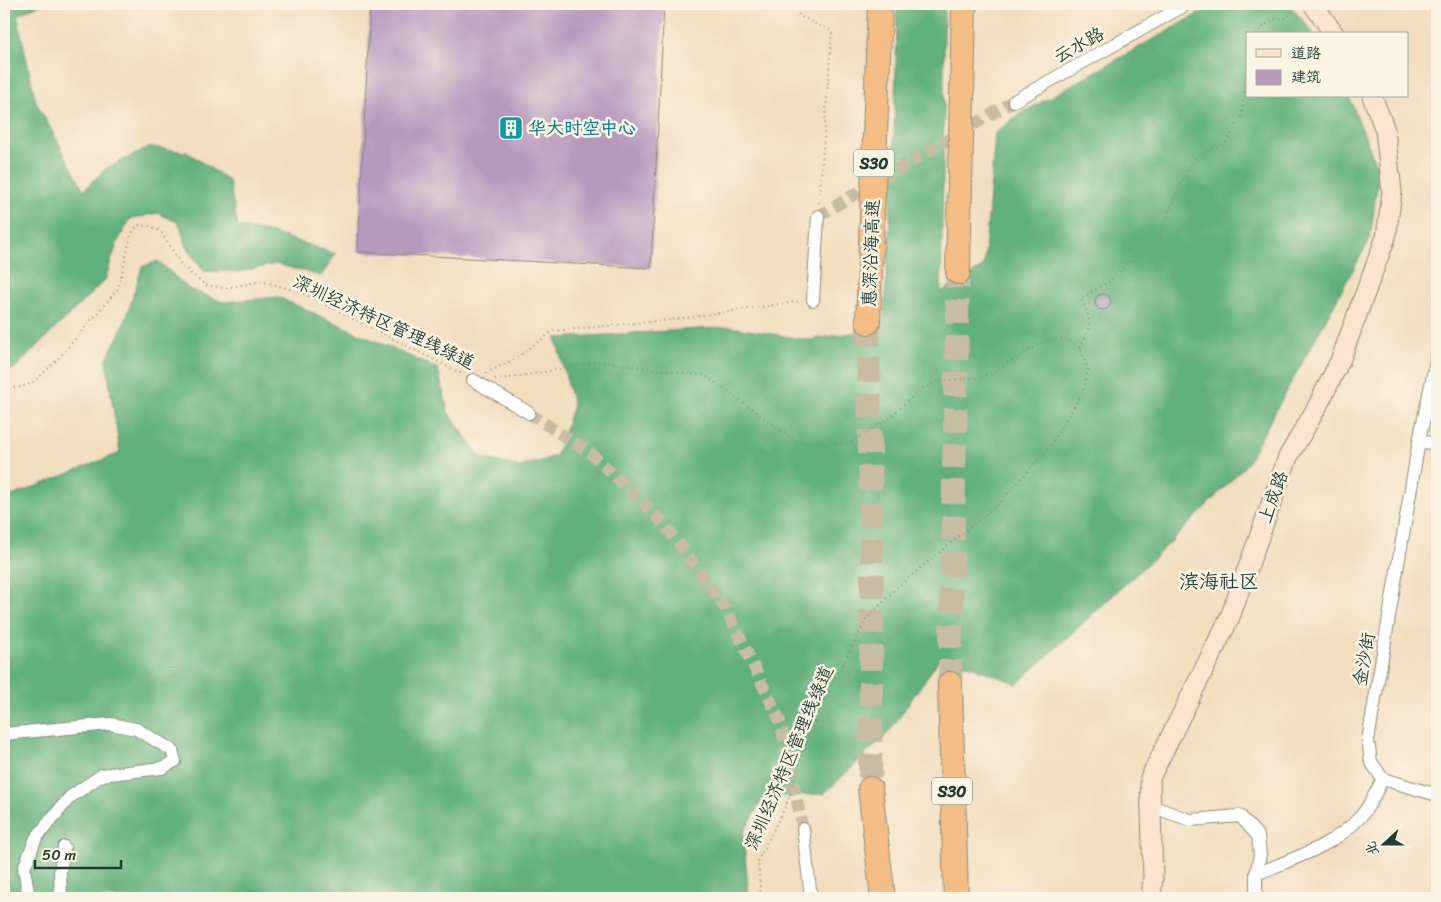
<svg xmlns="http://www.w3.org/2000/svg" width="1441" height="902" viewBox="0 0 1441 902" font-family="Sriracha,'LXGW WenKai TC',sans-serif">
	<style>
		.forest { fill: #60b07c; stroke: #407658 }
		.building { fill: #b69abe }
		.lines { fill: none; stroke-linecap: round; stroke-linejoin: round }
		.street-tunnel { stroke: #c8bda2; stroke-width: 12; stroke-dasharray: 12 6; stroke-linecap: butt }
		.highway-tunnel { stroke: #c8bda2; stroke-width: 24; stroke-dasharray: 24 12; stroke-linecap: butt }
		.street-casing { stroke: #888d79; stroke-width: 14 }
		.secondary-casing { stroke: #888d79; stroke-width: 21 }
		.highway-casing { stroke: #888d79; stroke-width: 26 }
		.path { stroke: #888d79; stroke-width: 2; stroke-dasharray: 1 4; stroke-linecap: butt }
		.street { stroke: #fff; stroke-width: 12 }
		.secondary { stroke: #fbe5cf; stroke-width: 19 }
		.highway { stroke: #f6be87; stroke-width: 24 }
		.labels { text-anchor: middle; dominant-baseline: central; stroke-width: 5; stroke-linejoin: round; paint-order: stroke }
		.shield { fill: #fcf5e5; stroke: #617469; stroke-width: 1 }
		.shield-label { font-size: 16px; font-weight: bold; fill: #1f3d34 }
		.street-label { font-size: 18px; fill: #1f3d34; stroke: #fcf5e5 }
		.culture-label { font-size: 18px; font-weight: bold; fill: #0d838f; stroke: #fcf5e5; text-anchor: start }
		.quarter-label { font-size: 20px; fill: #1f3d34; stroke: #fcf5e5 }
	</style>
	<rect width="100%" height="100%" fill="#fcf5e5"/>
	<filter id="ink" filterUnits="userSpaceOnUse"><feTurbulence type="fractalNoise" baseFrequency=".02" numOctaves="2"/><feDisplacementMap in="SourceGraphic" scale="10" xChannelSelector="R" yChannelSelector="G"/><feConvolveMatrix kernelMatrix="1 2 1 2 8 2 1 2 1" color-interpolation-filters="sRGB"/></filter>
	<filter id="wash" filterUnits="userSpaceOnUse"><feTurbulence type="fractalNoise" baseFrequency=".0096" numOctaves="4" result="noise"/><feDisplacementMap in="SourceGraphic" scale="20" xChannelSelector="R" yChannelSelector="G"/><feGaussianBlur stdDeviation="1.12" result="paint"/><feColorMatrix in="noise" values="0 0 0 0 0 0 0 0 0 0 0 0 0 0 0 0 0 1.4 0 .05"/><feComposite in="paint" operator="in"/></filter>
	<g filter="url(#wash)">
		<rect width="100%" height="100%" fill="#f2ddbe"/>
		<g class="forest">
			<path d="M4,4h37l-24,11 19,87 48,88 21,-21 45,-22 37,5 42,29 9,46 31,5 67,22 -15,22 -44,-12 -39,8 -34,-1 -16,-21 -9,-27 -21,-10 -28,6 -13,24 -12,37 -90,88 -11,4z"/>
			<path d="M897,4h47v108l-3,180 43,-26 11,-133 20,-16 190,-107 84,-6 25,30h-67v62h102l30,76 -9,67 -124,226 -73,75 -156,144 -75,-29 -53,77 -65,62 -60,3 -21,36 6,65h-745v-399l116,-46 -14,-93 19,-39 17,-54 16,-6 31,28 34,13 55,-5 160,72 10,43 33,46 39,9 36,-11 17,-51 -17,-67 175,-11 77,13 75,-12c8,-108 13,-216 14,-324z"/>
		</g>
		<g id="blocks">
			<g class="building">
				<path d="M370,4h294l-13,264 -293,-16z"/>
				<circle cx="1103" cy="302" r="8"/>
			</g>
		</g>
	</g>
	<g filter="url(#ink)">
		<use href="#blocks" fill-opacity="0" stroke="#888d79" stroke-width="1"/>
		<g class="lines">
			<g class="street-tunnel">
				<path d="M818,216l196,-115"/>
				<path d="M529,413l64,42 71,68 62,86 54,112 23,108"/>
			</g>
			<g class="highway-tunnel">
				<path d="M868,322l4,251 -2,216"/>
				<path d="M950,684l8,-412"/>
			</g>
			<defs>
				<g id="street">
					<path d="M1014,101l173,-97"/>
					<path d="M813,300l5,-84"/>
					<path d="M473,380l56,33"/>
					<path d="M1419,441l18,3"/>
					<path d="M4,734l106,-10 26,5 36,21 3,11 -13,7 -60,7 -32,22 -34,41 -12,30 5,30"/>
					<path d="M1383,779l-12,-17 -3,-22 51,-299 18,-85"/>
					<path d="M1383,779l54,16"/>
					<path d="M1151,806l39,14 50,-4 18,20 2,19 -4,19v24"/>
					<path d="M803,829l8,69"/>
					<path d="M1256,874c36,-15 79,-28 105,-58 9,-10 15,-25 22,-37"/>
					<path d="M61,898l-1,-26 4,-25"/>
				</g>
				<g id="secondary">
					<path d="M1313,4l21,30"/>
					<path d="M1151,898l2,-20 -3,-100 80,-161 58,-160 28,-48 24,-48 46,-124 6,-45 -7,-62 -13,-34"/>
				</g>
				<g id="highway">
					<path d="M958,272l6,-268"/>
					<path d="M868,322l12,-318"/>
					<path d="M950,684l6,214"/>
					<path d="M870,789l13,109"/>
				</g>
			</defs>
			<use href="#street" class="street-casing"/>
			<use href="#secondary" class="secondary-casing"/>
			<use href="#highway" class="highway-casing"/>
			<g class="path">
				<path d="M797,4l2,12 33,15 -13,173"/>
				<path d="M1255,34l18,-15 14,-1 11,-14"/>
				<path d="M4,262l2,26 -2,7"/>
				<path d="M1080,348c12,-25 12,-26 1,-50l29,-17 30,-31 18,-11 22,-55 18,-29 28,-12 15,-25 6,-45"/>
				<path d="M486,373l27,-13 40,-29 116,-11 133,-19"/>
				<path d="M495,379l13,-1 41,-7 49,-10 108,15 89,64 27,6 29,-4 39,-24 29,-28 20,-9 38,-3 13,-4 55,-33 20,-3 15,10 8,22 -5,22 -36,58 -50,55 -101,83 -30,32 -44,84 -17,41 -17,56 -30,59 3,38"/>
				<path d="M4,390l21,-4 11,-6 22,-21 60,-70 13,-54 7,-10 13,1 10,6 21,34 23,19 21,3 36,-7 40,12 162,82"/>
			</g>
			<use href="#street" class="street"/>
			<use href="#secondary" class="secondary"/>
			<use href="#highway" class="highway"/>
		</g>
	</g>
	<defs>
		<symbol id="building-square" viewBox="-11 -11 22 22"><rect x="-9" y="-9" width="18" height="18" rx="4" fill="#0f9aa8" stroke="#fcf5e5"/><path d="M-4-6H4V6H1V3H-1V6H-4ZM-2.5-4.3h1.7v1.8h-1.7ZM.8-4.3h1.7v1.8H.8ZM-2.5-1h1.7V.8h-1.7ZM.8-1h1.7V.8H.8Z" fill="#fff"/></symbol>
	</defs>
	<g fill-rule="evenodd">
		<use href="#building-square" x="497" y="114" width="28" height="28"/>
	</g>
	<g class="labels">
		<g class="shield">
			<rect x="854" y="149.5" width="40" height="27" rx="4"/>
			<rect x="932" y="777.5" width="40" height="27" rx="4"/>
		</g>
		<g class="shield-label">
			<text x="874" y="163">S30</text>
			<text x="952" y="791">S30</text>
		</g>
		<g class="street-label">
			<text transform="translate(1079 45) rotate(-29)">云水路</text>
			<text transform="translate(871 253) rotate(-88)">惠深沿海高速</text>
			<text transform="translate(384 322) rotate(25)">深圳经济特区管理线绿道</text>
			<text transform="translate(1273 497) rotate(-70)">上成路</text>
			<text transform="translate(1364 659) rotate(-80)">金沙街</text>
			<text transform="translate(789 758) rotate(-67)">深圳经济特区管理线绿道</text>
		</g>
		<g class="culture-label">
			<text x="528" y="128">华大时空中心</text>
		</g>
		<g class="quarter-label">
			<text x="1219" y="581">滨海社区</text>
		</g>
	</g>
	<rect width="1441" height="902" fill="none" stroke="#fcf5e5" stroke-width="20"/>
	<rect x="1246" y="32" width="162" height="65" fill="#fcf5e5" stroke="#a4ab9e"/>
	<rect x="1256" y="49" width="25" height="8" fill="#fbe5cf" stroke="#a4ab9e"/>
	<text x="1291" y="58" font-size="15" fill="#1f3d34">道路</text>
	<rect x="1256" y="70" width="25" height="15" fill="#b69abe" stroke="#a4ab9e"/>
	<text x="1291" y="82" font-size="15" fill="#1f3d34">建筑</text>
	<g transform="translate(1384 844) rotate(249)" stroke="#fcf5e5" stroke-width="4" paint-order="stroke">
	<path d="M0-4L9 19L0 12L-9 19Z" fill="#1f3d34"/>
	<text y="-8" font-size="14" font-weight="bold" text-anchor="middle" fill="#1f3d34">北</text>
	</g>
	<path d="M35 860v8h86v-8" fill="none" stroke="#1f3d34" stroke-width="2.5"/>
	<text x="42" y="860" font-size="15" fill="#1f3d34" stroke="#fcf5e5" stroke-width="4" paint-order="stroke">50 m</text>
</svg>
